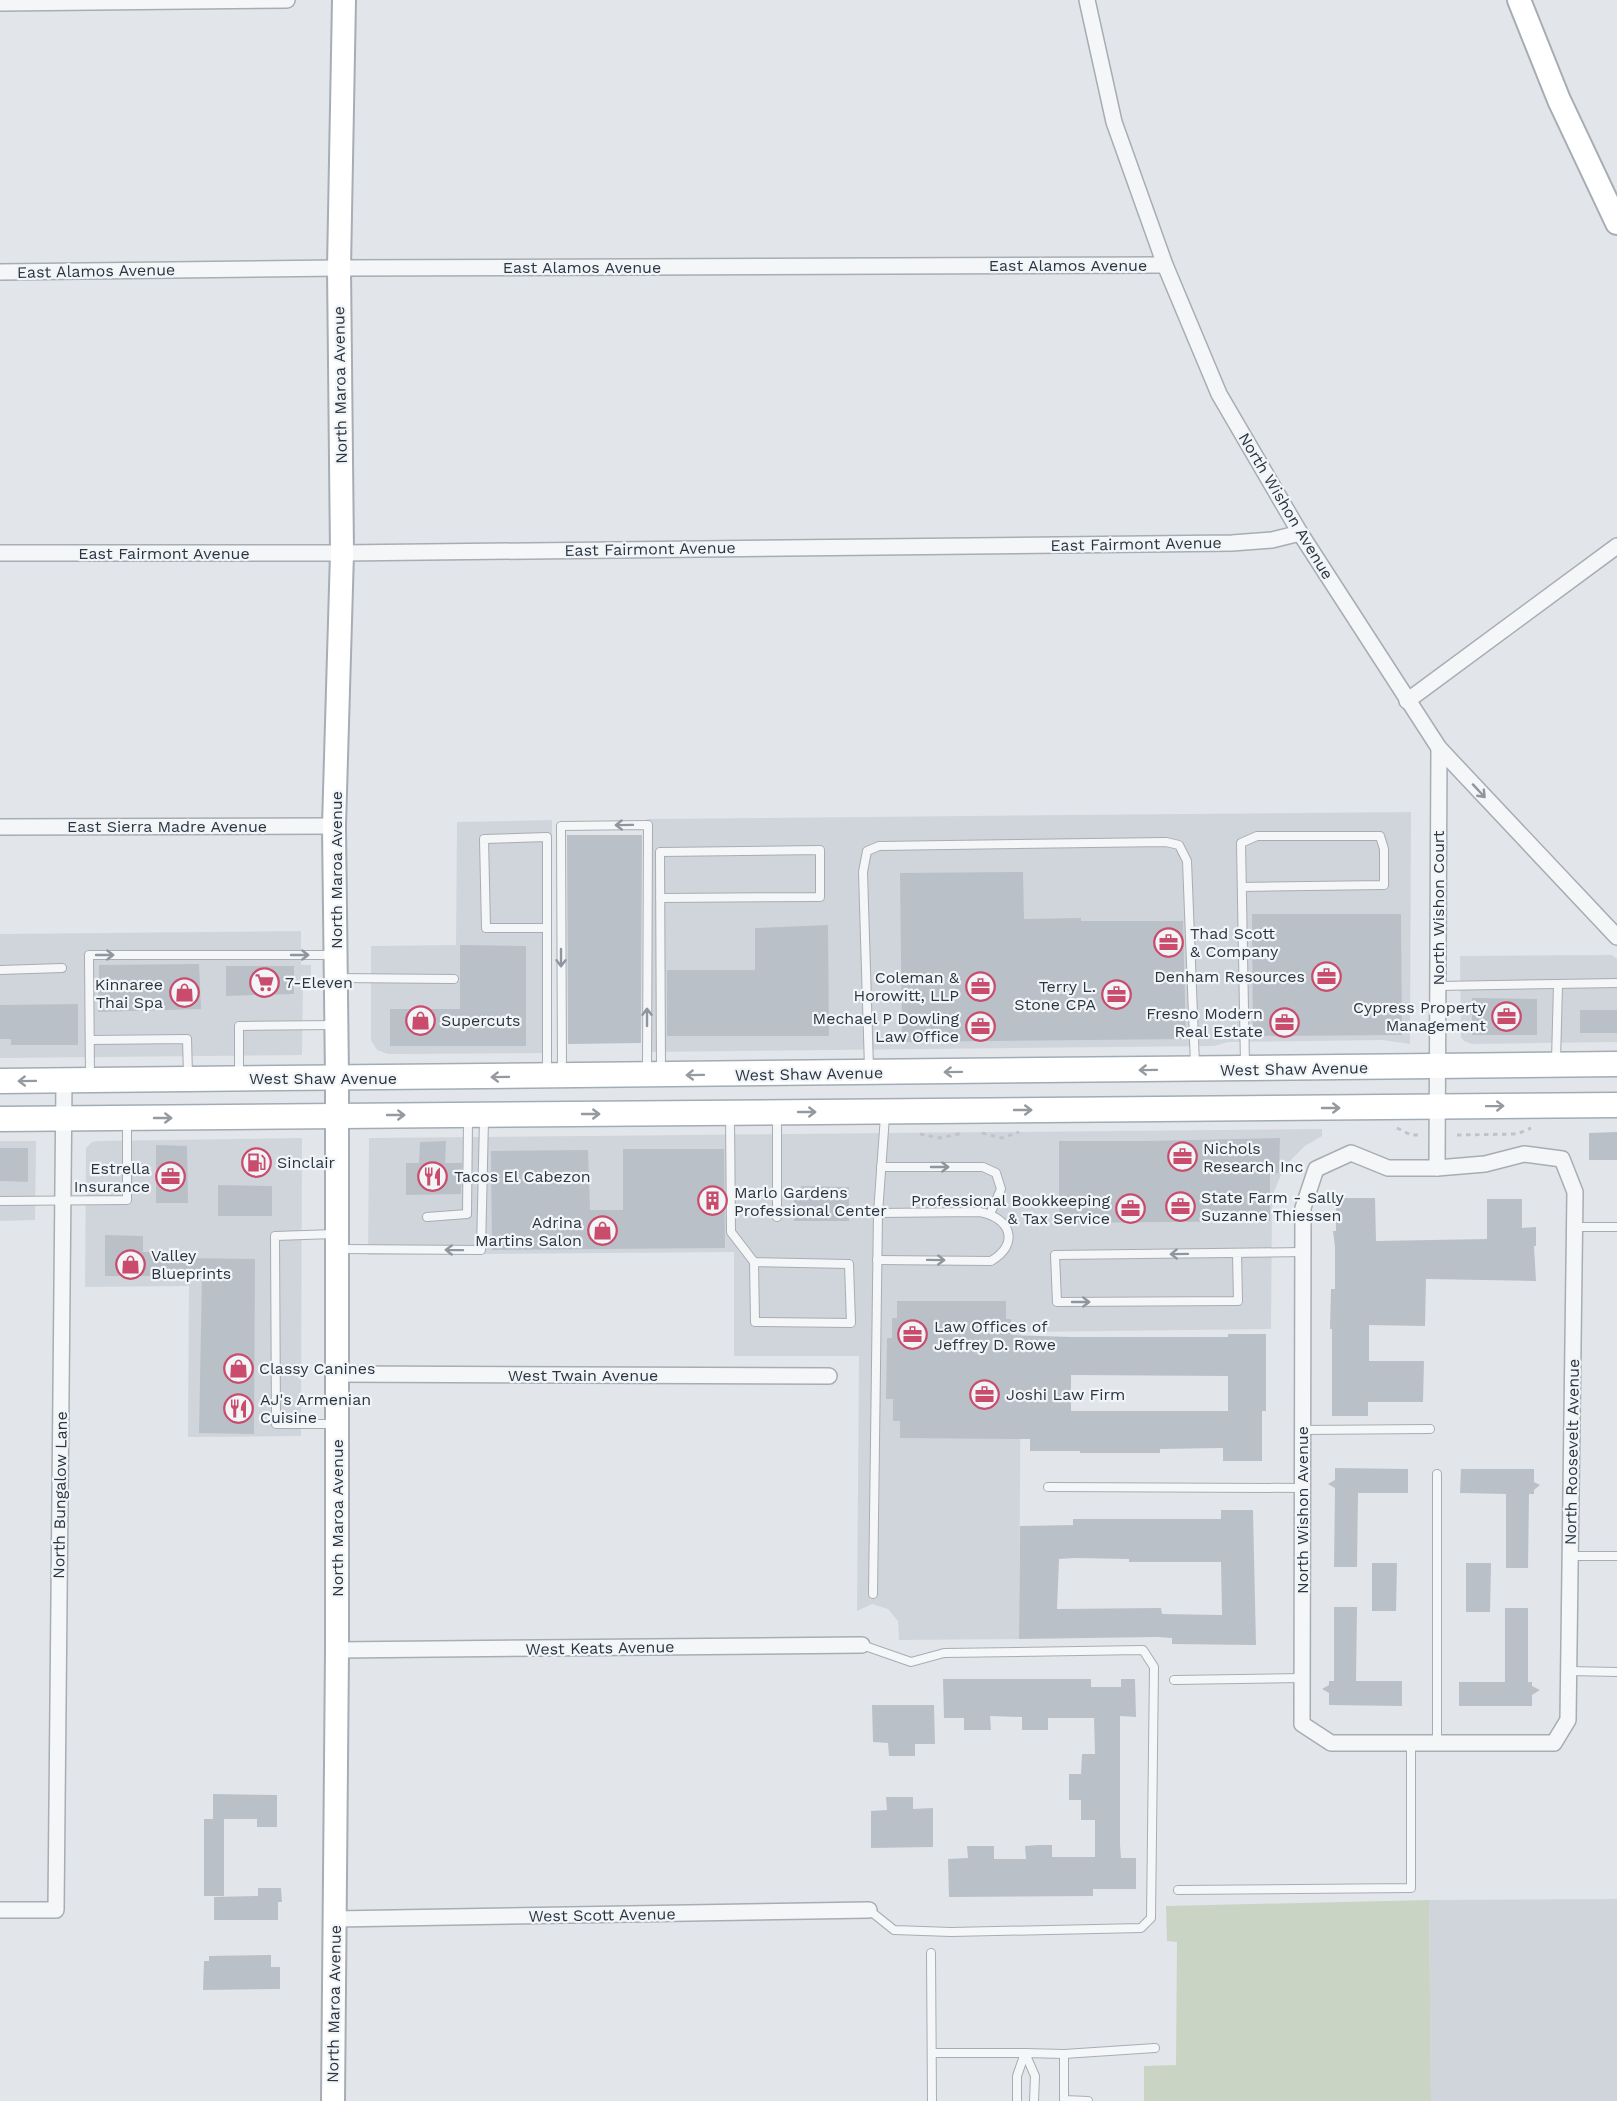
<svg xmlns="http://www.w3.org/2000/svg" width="1617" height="2101" viewBox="0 0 1617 2101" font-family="'Work Sans',sans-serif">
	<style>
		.built { fill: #d0d5dc }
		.green { fill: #c9d4c4 }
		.building { fill: #bac0c7; fill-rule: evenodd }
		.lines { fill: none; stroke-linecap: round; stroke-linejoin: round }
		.lane-casing { stroke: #a7adb4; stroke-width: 10 }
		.street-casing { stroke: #a7adb4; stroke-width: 18 }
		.secondary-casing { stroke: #a7adb4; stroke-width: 26 }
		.primary-casing { stroke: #a2acb5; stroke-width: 27 }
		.path { stroke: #c0c4c9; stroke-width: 3; stroke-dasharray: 4.5 4.5; stroke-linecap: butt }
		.lane { stroke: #f5f6f8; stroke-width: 8 }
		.street { stroke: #f5f6f8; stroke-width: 15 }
		.secondary { stroke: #fff; stroke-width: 22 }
		.primary { stroke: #fff; stroke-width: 24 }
		.oneway { stroke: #90969d }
		.oneway2 { stroke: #959aa0 }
		.labels { text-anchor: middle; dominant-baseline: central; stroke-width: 4.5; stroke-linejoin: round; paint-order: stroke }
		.street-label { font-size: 16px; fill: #2b3542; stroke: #f2f5f7 }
		.poi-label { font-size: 16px; fill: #2b3542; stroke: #f2f5f7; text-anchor: start }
	</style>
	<rect width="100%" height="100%" fill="#e2e6ea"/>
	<g class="built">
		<path d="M1411,812l-1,232 -27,-4 -74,1 -81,1 -14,4 -569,6 2,-233z"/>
		<path d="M552,820l-2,233 -162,1 -11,-4 -6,-10v-94l85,-1 1,-123z"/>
		<path d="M301,931v34h10v23h-8l-1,67 -302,3v-124z"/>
		<path d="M1612,955l5,4v83l-145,2 -8,-3 -3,-4 -1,-81z"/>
		<path d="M1322,1129v7l-17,10 -16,16 -8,13 -7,17 -2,18 -1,119 -250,3 -2,307 -120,1 -1,-19 -10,-12 -16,-5 -15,7 2,-255h-125v-104l-366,3 1,-117z"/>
		<path d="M302,1138l-1,298 -113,1 1,-151 -104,1 1,-139 6,-6 5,-1z"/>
		<path d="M0,1141h36l-1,79 -35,1z"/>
		<path d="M1617,1899v202h-186l-2,-201z"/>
	</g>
	<path class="green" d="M1429,1900l2,201h-287v-35l32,-1 1,-123 -10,-1 -1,-35z"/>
	<g class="building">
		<path d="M567,835h75l-1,208 -73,1z"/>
		<path d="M1023,872l1,47 57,-1v3h102l3,118 -284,3 -2,-169z"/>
		<path d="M1252,914h149l1,121 -149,1z"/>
		<path d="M828,925l1,111h-162v-66h88v-42z"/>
		<path d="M460,945l66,1v100h-136v-37h70z"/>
		<path d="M199,964l2,45 -103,3 1,-47z"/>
		<path d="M226,966h68v28l-68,2z"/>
		<path d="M1472,998l65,1v36h-65z"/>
		<path d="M78,1004v41h-67v-6h-11v-34z"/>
		<rect x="1580" y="1010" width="37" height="23"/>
		<path d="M1617,1132v28h-28v-27z"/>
		<path d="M1280,1138l-1,35 -9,1v47l-211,2v-82h88z"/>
		<path d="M446,1141l-1,22h17l-1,31 -55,1v-32h13l1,-21z"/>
		<path d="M156,1145l31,1 1,57h-32z"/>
		<path d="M0,1148h28v34l-28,-1z"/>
		<path d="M623,1149h101l1,99 -233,2 -1,-99 97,-1 2,60h33z"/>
		<path d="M218,1185l54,1v30h-54z"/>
		<path d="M801,1186l48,1v34h-55v-27h7z"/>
		<path d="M1336,1198h39l1,43 111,-2v-40h35v29l14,-1v19h-2l2,35 -110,-2 -1,47 -56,-1v36h55l-1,41h-55v14h-36v-87h-2l1,-40h4v-42l-2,-16h3z"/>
		<path d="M105,1235l38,1v16h44v6l68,1 -1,175 -55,-1 3,-157h-97z"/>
		<path d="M897,1301h109v18h5v16l61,2h156v-3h38v77h-4v50h-39v-13l-63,1v4h-80v-2h-50v-12l-130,-1v-17h-7v-22h-7l1,-61h5v-20h5zM1071,1375l157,1v35h-157z"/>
		<path d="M1335,1468l73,1v24h-50l-1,74h-23l1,-79 -7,-4 7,-4z"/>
		<path d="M1461,1469h73v13l6,3 -6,5v4h-5l-1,74h-22v-74l-46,-1z"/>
		<path d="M1221,1510h32l3,135 -84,-1v-6l-15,-1 -138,2 1,-113 53,-1v-6h148zM1075,1558l54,1v3h92l1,53 -60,-1 -1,-6 -104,1 2,-50z"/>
		<path d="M1372,1563h25l-1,48h-24z"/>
		<path d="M1466,1563h25l-1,49h-24z"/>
		<path d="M1334,1607h23l-1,74h46v25l-73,-1v-12l-7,-4 7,-4v-4h5z"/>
		<path d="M1505,1608h23v74h4v4l8,4 -8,5v11h-73v-24h46z"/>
		<path d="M943,1679h148v8h30v-8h14l1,38 -16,-1v129l1,13h15v31h-43v7l-144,1 -1,-38 20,-1 -1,-12h27v13h32l-1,-13 13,-1h14v12h43v-37h-14v-20h-12v-26h12l1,-20h13l-1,-36h-46v12h-26v-13l-32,-1 1,14h-27v-12h-20z"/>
		<path d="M872,1705h62l1,39h-20v12h-26l-1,-13 -15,-1z"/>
		<path d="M213,1794l64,1v32h-20v-8h-33v77h-20v-77h9z"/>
		<path d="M886,1797h27v12l20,-1v39l-62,1v-37l16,-1z"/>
		<path d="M258,1888h23l1,14h-4v18h-64v-23l44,-1z"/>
		<path d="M271,1955v12h9v22l-77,1 1,-29h5v-5z"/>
	</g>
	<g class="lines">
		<defs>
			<g id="lane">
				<path d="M1242,887l142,-2v-36l-4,-13h-123l-16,7 4,222"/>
				<path d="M660,898l160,-1v-47l-160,2 1,219"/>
				<path d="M547,928h-61l-2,-89 63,-2v235"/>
				<path d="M0,970l62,-2"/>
				<path d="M337,978l117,1"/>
				<path d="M1438,986l179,-3"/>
				<path d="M90,1040l97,-1 1,36"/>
				<path d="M1556,1061l2,-76"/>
				<path d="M869,1068l-6,-196 4,-21 12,-5 287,-4 13,3 8,16 8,204"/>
				<path d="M562,1072l-1,-246 87,-1 -1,246"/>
				<path d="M90,1076l-1,-121h245"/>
				<path d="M239,1076v-50l96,-1"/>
				<path d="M730,1117l1,115 23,30 1,60 96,1 -2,-59 -95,-2"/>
				<path d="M881,1167h102l13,6 5,16 -11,25"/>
				<path d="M0,1201l127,-1v-80"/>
				<path d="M427,1217l40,-3 1,-95"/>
				<path d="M777,1217v-100"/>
				<path d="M1574,1227h43"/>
				<path d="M334,1234l-59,2 1,188h59"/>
				<path d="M340,1249l141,1 3,-131"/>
				<path d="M1237,1253l1,48 -181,1 -2,-47 248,-3"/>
				<path d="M877,1260l114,1c29,-17 20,-43 -11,-49l-102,1"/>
				<path d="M1302,1430l128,-1"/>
				<path d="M1437,1474v269"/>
				<path d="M1048,1487l254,1"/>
				<path d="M1570,1556h47"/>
				<path d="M873,1594l5,-381 7,-97"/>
				<path d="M862,1645l49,17 33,-9 199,-3 11,17 -3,251 -10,10 -190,4 -57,-2 -25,-20"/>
				<path d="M1569,1671l48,1"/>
				<path d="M1174,1680l128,-2"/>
				<path d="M1178,1890l233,-2v-145"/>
				<path d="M931,1953l1,148"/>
				<path d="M932,2053h93l-8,23v25"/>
				<path d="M1064,2054v46l24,1"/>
				<path d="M1034,2101l1,-25 -10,-23 39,1 91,-6"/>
			</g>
			<g id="street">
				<path d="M1087,0l27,122 51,143 54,129 81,139 139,215 178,189"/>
				<path d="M0,3l287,-3"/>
				<path d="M0,272l339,-4 826,-3"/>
				<path d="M0,553h342l890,-10 40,-3 28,-7"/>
				<path d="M1407,701l210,-155"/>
				<path d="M0,827l334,-1"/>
				<path d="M1351,1153l37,15h49l48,-4 39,-10 38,5 13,33 -7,528 -14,23h-223l-29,-19 1,-516 13,-39z"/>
				<path d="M1437,1168l2,-420"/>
				<path d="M337,1374l492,2"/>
				<path d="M337,1650l525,-5"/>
				<path d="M0,1910h56l8,-829"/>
				<path d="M335,1919l534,-9"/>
			</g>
			<g id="secondary">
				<path d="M1519,0l40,100 58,123"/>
				<path d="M333,2101l4,-451v-572l-3,-252 8,-273 -3,-285 5,-268"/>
			</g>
			<g id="primary">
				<path d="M0,1081l1617,-17"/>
				<path d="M0,1119l1617,-14"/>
			</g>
		</defs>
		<use href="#lane" class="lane-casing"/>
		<use href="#street" class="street-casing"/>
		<use href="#secondary" class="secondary-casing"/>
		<use href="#primary" class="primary-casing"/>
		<g class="path">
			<path d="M1397,1128l14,7h10"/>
			<path d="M982,1133l20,5 17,-6"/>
			<path d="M920,1134l20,4 23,-5"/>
			<path d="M1457,1135l60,-1 14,-6"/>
		</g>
		<use href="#lane" class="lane"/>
		<use href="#street" class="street"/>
		<use href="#secondary" class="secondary"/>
		<use href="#primary" class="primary"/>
	</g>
	<defs><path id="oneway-shaft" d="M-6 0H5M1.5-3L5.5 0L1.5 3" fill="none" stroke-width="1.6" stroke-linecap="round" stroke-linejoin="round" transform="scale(1.5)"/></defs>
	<g class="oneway">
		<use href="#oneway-shaft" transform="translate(1479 791) rotate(47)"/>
		<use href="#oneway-shaft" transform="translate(624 825) rotate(179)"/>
		<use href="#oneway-shaft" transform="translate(105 955)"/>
		<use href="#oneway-shaft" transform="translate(300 955)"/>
		<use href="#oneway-shaft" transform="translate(561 958) rotate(90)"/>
		<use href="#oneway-shaft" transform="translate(647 1017) rotate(-90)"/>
		<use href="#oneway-shaft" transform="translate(940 1167)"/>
		<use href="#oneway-shaft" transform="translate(454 1250) rotate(-179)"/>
		<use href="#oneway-shaft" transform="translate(1179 1254) rotate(179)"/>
		<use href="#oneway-shaft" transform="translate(936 1260) rotate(1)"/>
		<use href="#oneway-shaft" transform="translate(1081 1302)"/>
	</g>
	<g class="oneway2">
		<use href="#oneway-shaft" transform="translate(1148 1070) rotate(179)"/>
		<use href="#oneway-shaft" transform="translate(953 1072) rotate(179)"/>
		<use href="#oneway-shaft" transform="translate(695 1075) rotate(179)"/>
		<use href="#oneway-shaft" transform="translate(500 1077) rotate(179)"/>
		<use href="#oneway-shaft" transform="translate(27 1081) rotate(179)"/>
		<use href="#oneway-shaft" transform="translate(1495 1106) rotate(-1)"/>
		<use href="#oneway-shaft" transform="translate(1331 1108)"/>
		<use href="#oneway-shaft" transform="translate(1023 1110)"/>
		<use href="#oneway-shaft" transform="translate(807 1112)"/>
		<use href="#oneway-shaft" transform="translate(591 1114)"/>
		<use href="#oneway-shaft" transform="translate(396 1115)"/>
		<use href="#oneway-shaft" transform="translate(163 1118)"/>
	</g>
	<defs>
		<symbol id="office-ring" viewBox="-11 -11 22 22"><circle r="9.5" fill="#f2f5f7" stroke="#ca4c6c" stroke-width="1.5"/><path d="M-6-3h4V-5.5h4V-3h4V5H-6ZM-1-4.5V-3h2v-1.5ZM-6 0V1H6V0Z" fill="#ca4c6c"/></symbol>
		<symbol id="supermarket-ring" viewBox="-11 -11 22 22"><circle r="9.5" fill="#f2f5f7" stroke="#ca4c6c" stroke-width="1.5"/><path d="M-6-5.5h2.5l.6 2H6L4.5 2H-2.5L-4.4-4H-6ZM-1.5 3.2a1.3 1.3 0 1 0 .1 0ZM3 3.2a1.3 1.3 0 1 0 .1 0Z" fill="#ca4c6c"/></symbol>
		<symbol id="shop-ring" viewBox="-11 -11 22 22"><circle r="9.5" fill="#f2f5f7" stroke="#ca4c6c" stroke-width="1.5"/><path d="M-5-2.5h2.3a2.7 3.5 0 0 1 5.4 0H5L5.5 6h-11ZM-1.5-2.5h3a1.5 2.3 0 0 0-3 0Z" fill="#ca4c6c"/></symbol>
		<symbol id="fuel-ring" viewBox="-11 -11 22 22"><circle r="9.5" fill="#f2f5f7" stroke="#ca4c6c" stroke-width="1.5"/><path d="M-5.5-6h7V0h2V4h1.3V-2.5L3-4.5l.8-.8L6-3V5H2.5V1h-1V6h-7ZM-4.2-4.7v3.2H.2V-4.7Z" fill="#ca4c6c"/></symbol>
		<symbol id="restaurant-ring" viewBox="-11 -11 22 22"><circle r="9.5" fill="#f2f5f7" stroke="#ca4c6c" stroke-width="1.5"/><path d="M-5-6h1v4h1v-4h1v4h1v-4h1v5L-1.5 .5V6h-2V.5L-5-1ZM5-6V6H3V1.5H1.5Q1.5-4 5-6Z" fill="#ca4c6c"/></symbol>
		<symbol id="building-ring" viewBox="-11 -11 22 22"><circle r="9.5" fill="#f2f5f7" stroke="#ca4c6c" stroke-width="1.5"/><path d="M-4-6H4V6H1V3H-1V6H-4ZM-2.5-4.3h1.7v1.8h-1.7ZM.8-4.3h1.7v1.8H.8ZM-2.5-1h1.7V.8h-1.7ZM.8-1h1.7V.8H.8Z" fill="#ca4c6c"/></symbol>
	</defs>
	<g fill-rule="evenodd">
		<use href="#office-ring" x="1152" y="926" width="33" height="33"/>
		<use href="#office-ring" x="1310" y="960" width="33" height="33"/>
		<use href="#supermarket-ring" x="248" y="966" width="33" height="33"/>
		<use href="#office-ring" x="964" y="970" width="33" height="33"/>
		<use href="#shop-ring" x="168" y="976" width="33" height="33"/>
		<use href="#office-ring" x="1100" y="978" width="33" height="33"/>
		<use href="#office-ring" x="1490" y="1000" width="33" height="33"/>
		<use href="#shop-ring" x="404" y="1004" width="33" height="33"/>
		<use href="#office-ring" x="1268" y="1006" width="33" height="33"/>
		<use href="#office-ring" x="964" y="1010" width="33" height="33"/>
		<use href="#office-ring" x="1166" y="1140" width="33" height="33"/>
		<use href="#fuel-ring" x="240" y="1146" width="33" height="33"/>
		<use href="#restaurant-ring" x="416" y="1160" width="33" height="33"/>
		<use href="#office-ring" x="154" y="1160" width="33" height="33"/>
		<use href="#building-ring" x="696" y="1184" width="33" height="33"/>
		<use href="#office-ring" x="1164" y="1190" width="33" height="33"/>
		<use href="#office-ring" x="1114" y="1192" width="33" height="33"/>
		<use href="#shop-ring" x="586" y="1214" width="33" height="33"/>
		<use href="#shop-ring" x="114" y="1248" width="33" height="33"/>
		<use href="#office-ring" x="896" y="1318" width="33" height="33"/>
		<use href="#shop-ring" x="222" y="1352" width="33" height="33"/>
		<use href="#office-ring" x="968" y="1378" width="33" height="33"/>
		<use href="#restaurant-ring" x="222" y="1392" width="33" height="33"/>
	</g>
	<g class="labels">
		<g class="street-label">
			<text x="1068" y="265">East Alamos Avenue</text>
			<text x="582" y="267">East Alamos Avenue</text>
			<text transform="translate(96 271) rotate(-1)">East Alamos Avenue</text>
			<text transform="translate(340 385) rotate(-91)">North Maroa Avenue</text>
			<text transform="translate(1286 506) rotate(59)">North Wishon Avenue</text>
			<text transform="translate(1136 544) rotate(-1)">East Fairmont Avenue</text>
			<text transform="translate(650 549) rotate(-1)">East Fairmont Avenue</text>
			<text x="164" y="553">East Fairmont Avenue</text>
			<text x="167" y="826">East Sierra Madre Avenue</text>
			<text transform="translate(336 870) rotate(-90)">North Maroa Avenue</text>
			<text transform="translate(1438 908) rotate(-90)">North Wishon Court</text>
			<text transform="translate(1294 1069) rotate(-1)">West Shaw Avenue</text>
			<text transform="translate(809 1074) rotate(-1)">West Shaw Avenue</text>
			<text x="323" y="1078">West Shaw Avenue</text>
			<text x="583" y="1375">West Twain Avenue</text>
			<text transform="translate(1572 1452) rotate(-89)">North Roosevelt Avenue</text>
			<text transform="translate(60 1495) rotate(-89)">North Bungalow Lane</text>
			<text transform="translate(1302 1510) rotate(-90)">North Wishon Avenue</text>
			<text transform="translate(337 1518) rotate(-90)">North Maroa Avenue</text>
			<text transform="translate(600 1648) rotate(-1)">West Keats Avenue</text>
			<text transform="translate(602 1915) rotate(-1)">West Scott Avenue</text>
			<text transform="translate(334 2004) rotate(-89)">North Maroa Avenue</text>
		</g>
		<g class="poi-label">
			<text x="1190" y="933">Thad Scott<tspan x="1190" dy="18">&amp; Company</tspan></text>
			<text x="1305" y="976" text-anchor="end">Denham Resources</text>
			<text x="959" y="977" text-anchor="end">Coleman &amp;<tspan x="959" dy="18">Horowitt, LLP</tspan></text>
			<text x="285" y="982">7-Eleven</text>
			<text x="163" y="984" text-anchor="end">Kinnaree<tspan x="163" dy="18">Thai Spa</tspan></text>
			<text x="1096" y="986" text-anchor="end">Terry L.<tspan x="1096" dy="18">Stone CPA</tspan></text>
			<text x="1486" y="1007" text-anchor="end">Cypress Property<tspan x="1486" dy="18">Management</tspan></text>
			<text x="1263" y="1013" text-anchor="end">Fresno Modern<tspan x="1263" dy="18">Real Estate</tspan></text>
			<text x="959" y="1018" text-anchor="end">Mechael P Dowling<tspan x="959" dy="18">Law Office</tspan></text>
			<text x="441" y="1020">Supercuts</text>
			<text x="1203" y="1148">Nichols<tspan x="1203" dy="18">Research Inc</tspan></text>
			<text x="277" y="1162">Sinclair</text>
			<text x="150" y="1168" text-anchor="end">Estrella<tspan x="150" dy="18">Insurance</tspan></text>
			<text x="454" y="1176">Tacos El Cabezon</text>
			<text x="734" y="1192">Marlo Gardens<tspan x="734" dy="18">Professional Center</tspan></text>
			<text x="1201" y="1197">State Farm - Sally<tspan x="1201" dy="18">Suzanne Thiessen</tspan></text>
			<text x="1110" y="1200" text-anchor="end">Professional Bookkeeping<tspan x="1110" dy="18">&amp; Tax Service</tspan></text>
			<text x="582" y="1222" text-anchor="end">Adrina<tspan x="582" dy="18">Martins Salon</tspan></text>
			<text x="151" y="1255">Valley<tspan x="151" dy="18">Blueprints</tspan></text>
			<text x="934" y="1326">Law Offices of<tspan x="934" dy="18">Jeffrey D. Rowe</tspan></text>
			<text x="259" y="1368">Classy Canines</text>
			<text x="1006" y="1394">Joshi Law Firm</text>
			<text x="260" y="1399">AJ's Armenian<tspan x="260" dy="18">Cuisine</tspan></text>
		</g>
	</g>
</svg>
